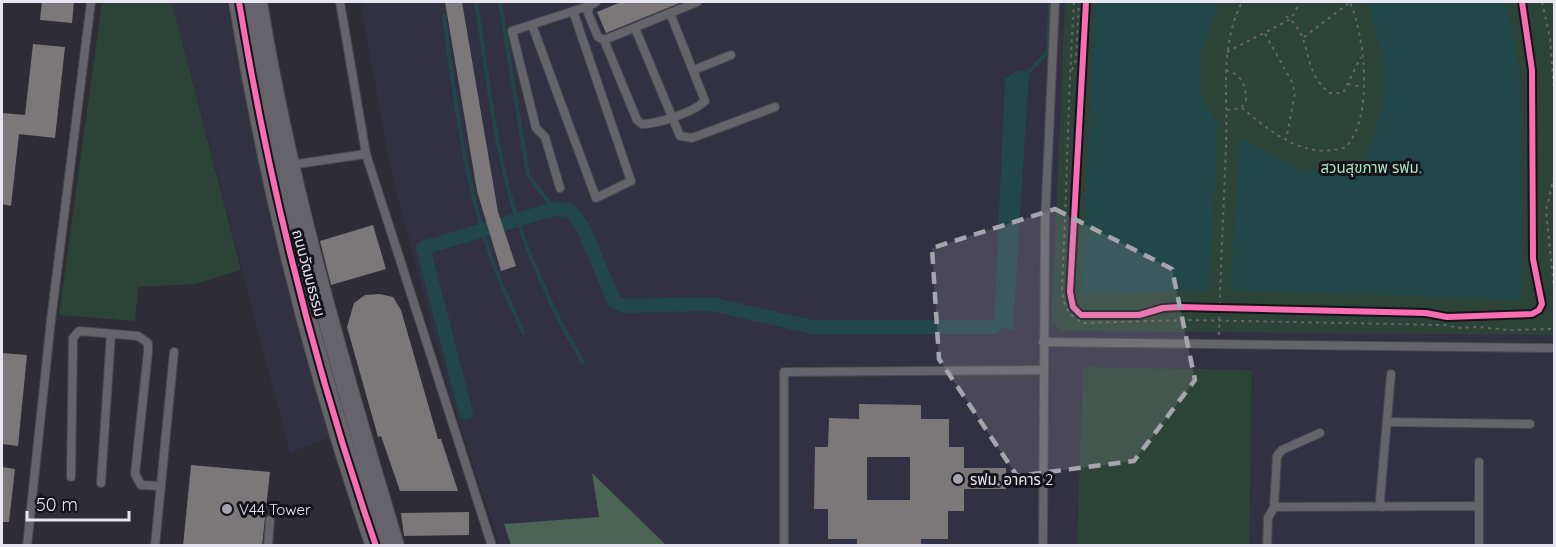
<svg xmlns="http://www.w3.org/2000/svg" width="1556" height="547" viewBox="0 0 1556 547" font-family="Quicksand,'Noto Sans Thai',sans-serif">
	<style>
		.built { fill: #323043 }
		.green { fill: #2c4437 }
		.forest { fill: #4b6455 }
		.water { fill: #224749 }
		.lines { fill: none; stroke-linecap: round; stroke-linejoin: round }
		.stream { stroke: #224749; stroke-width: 4 }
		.canal { stroke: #224749; stroke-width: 14 }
		.building { fill: #7c7778; fill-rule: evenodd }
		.service-casing { stroke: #49484e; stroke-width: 10 }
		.tertiary-casing { stroke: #49484e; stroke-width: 22 }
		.path { stroke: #67666b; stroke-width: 2; stroke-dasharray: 3 4.5; stroke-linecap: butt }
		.service { stroke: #64646a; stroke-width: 8 }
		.tertiary { stroke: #64646a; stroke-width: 20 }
		.cycleway-casing { stroke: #14131a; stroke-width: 10 }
		.cycleway { stroke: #f96db3; stroke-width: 6 }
		.marked { fill: #a6a5ae; fill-opacity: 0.2; stroke: #a6a5ae; stroke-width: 4.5; stroke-dasharray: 12 8; stroke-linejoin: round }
		.poi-dot { fill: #a6a5ae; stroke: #14131a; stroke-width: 2 }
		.labels { text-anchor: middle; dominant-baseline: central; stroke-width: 6; stroke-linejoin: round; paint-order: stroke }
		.park-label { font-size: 15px; fill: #ace4bf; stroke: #14131a }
		.street-label { font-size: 15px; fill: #e7e6f0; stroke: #14131a }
		.poi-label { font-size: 15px; fill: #e7e6f0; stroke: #14131a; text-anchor: start }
	</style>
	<rect width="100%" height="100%" fill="#2e2c34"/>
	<g class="built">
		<path d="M172,2h54l41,181 70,251 -47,19z"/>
		<path d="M360,2h1194v543h-1054l-48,-143 -60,-226z"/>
	</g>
	<g class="green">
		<path d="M102,2h70l69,268 -46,14 -57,3 -3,34 -76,-6z"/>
		<path d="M1065,2h489v333l-493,-4 -8,-9 -1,-12z"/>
		<path d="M1083,367l169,3 -3,175h-172z"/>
	</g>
	<path class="forest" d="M592,473l74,72h-155l-7,-21 95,-7z"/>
	<g class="water">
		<path d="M1096,2h124l-19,50v47l17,23 -9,168 -128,5z"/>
		<path d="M1369,2h137l13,66 3,232 -291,-10 8,-148h9l48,26 38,5 32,-14 15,-47 5,-38z"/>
		<path d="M1016,71l13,1 -16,258 -19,-3 11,-248z"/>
	</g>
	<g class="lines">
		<g class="stream">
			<path d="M476,2c10,61 16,125 32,185 16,62 43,121 75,176"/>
			<path d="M500,2l28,173 26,34"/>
			<path d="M444,16c11,84 21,169 50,250 9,23 20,45 29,67"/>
			<path d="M1029,72l19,-21 2,-49"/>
		</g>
		<path class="canal" d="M466,413l-43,-165 131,-39 16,1 13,17 31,74 10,5 88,-2 99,23h183"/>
	</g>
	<g class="building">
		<path d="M42,2h32l-2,21 -32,-3z"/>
		<path d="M445,2h17l36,210 18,54 -15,5 -24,-80z"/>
		<path d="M621,2h61l-76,31 -9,-21z"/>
		<path d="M33,44l32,3 -10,91 -36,-4 -8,72 -9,-2v-91l23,2z"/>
		<path d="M373,225l13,44 -55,16 -11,-44z"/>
		<path d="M380,294l13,3 8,13 37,129h3l17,52h-58l-19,-55 -3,1 -31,-110 7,-24 11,-8z"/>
		<path d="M2,353l25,2 -9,91 -16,-2z"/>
		<path d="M859,404l62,1v14h28v28h15v21h42v21h-42v22h-16v28h-27v7h-64v-7h-29v-30h-14l1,-62h13l1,-29 30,1zM867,457h43v43h-43z"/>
		<path d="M191,465l79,7 -8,74h-79z"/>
		<path d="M2,467l13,2 -6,53h-7z"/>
		<path d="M469,512v23l-65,1 -3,-23z"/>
	</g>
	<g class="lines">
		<defs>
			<g id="service">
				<path d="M340,2l26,152"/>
				<path d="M596,2l-7,4 -1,7 10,24 6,3 93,-38"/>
				<path d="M532,25l64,173 35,-17 -58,-170"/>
				<path d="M635,28l45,108 12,2 83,-31"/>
				<path d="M604,40l33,80 5,4c16,0 52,-12 63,-23l-35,-88"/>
				<path d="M694,70l37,-15"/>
				<path d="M290,165l76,-11 126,392"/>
				<path d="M560,188l-15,-51 -9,-9 -24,-97 77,-25"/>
				<path d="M1043,342l511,6"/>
				<path d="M1387,422l143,2"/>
				<path d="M1479,462v44"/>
				<path d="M71,477l2,-139 6,-7 59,5 10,7v9l-13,122 6,11 20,1"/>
				<path d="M101,483l10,-149"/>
				<path d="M1274,507l3,-51 5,-6 38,-17"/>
				<path d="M1382,507l-2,-7 11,-126"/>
				<path d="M27,546l24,-226 40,-318"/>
				<path d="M155,546l19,-194"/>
				<path d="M268,546l2,-26"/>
				<path d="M784,546v-174l258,-2"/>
				<path d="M1043,546l2,-324 10,-220"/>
				<path d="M1267,546l1,-28 6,-11 205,-1v40"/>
			</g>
			<g id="tertiary">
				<path d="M239,2c30,183 76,367 137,544"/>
				<path d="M257,2c30,185 83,364 137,544"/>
			</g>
		</defs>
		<use href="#service" class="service-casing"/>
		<use href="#tertiary" class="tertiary-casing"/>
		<g class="path">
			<path d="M1074,2c-6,94 -7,189 -12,284 1,19 4,27 21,37l107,-3 255,5 13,3 21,-1 30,3 42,-1 3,-4"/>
			<path d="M1542,2l8,36 4,52"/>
			<path d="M1286,16c29,22 13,51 43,77h14l18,-36"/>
			<path d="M1265,34l26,46 4,13 -9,47"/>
			<path d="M1304,37l45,-34"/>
			<path d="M1227,52l64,-33 9,-17"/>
			<path d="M1072,70l4,-10 3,-58"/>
			<path d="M1226,70c16,5 20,15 20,30l-4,7"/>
			<path d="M1348,84l14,3"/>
			<path d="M1227,110l15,-2c29,24 63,53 104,39 28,-31 19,-109 4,-145"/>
			<path d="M1554,177l-8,34 8,77"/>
			<path d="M1219,335c1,-63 5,-127 7,-191 2,-49 -7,-97 16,-142"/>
		</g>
		<use href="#service" class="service"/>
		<use href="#tertiary" class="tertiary"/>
		<defs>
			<g id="cycleway">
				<path d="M239,2c30,183 76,367 137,544"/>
				<path d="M1086,2l-16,290 3,15 8,8h58l24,-7 16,-1 247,6 21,4 85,-3 7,-4 3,-6 -9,-45 -1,-189 -10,-68"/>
			</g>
		</defs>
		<use href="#cycleway" class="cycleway-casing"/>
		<use href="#cycleway" class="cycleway"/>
	</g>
	<path class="marked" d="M1055,209l117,60 23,111 -61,81 -117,15 -78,-117 -7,-111z"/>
	<g class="poi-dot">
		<circle cx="958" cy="479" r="6"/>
		<circle cx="227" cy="509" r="6"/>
	</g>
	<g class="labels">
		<g class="park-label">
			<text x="1371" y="167">สวนสุขภาพ รฟม.</text>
		</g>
		<g class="street-label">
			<text transform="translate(309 273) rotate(75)">ถนนวัฒนธรรม</text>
		</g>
		<g class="poi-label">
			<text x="970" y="479">รฟม. อาคาร 2</text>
			<text x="239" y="509">V44 Tower</text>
		</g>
	</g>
	<rect width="1556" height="547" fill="none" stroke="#e7e6f0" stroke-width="6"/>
	<path d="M27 511v9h102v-9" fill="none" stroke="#e7e6f0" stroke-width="3"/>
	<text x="36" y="511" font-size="18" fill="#e7e6f0" stroke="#14131a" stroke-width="4.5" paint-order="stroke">50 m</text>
</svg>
